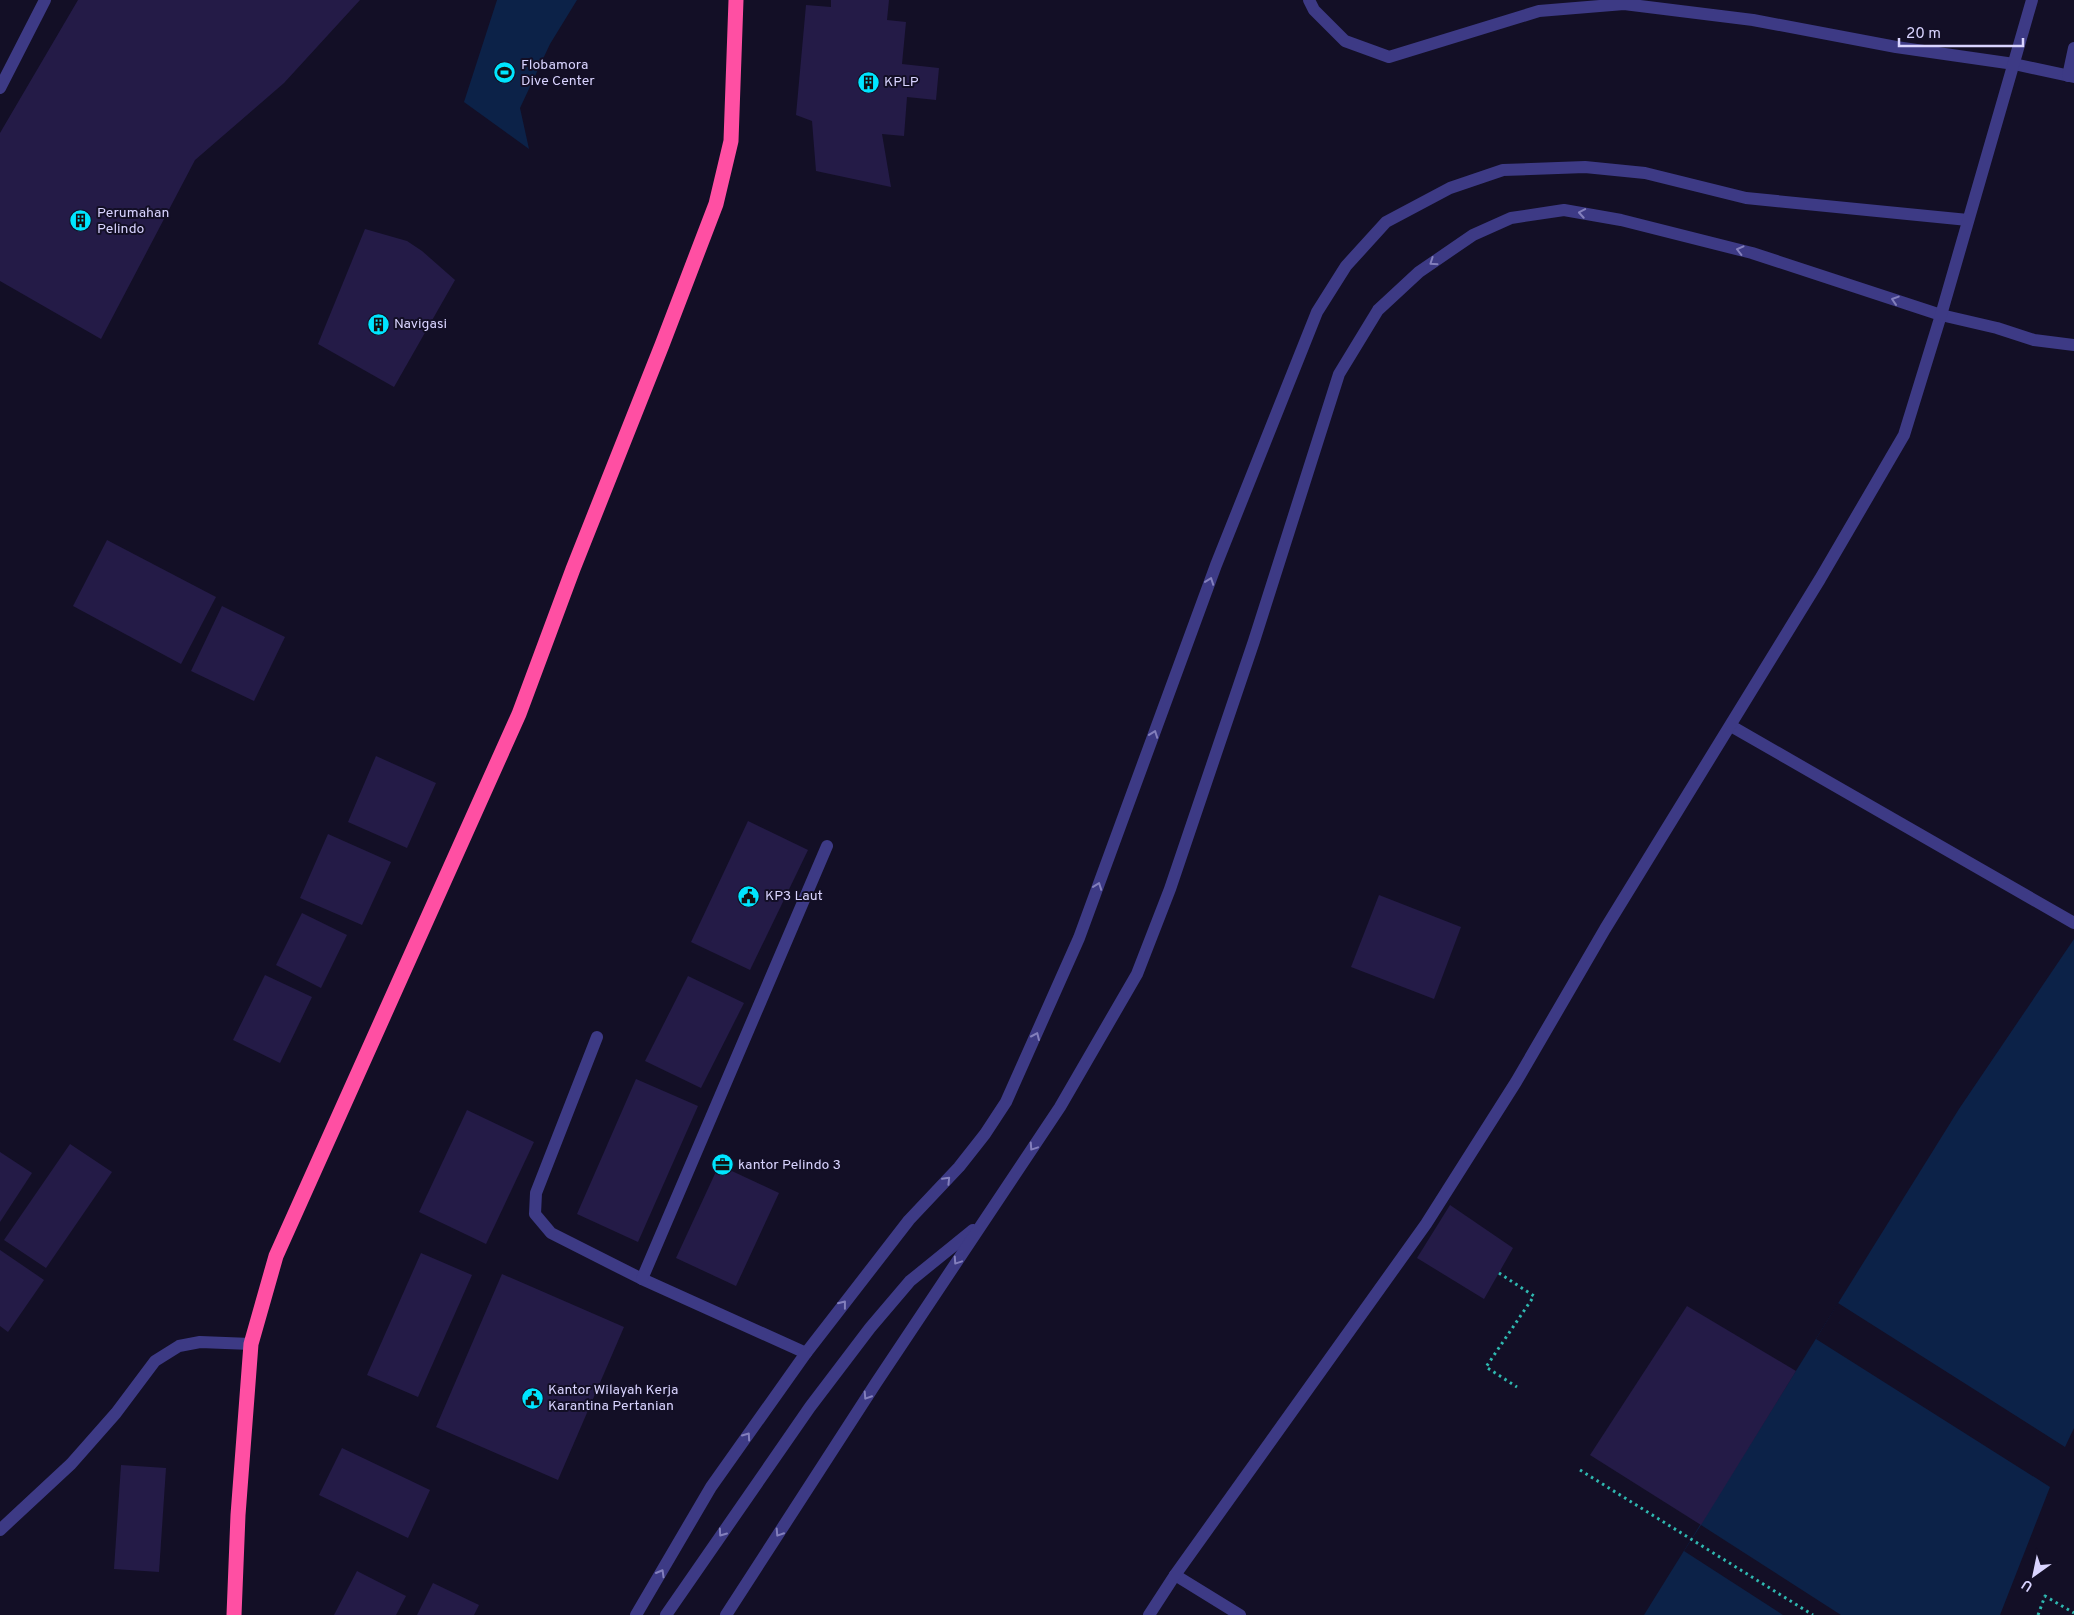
<svg xmlns="http://www.w3.org/2000/svg" width="2074" height="1615" viewBox="0 0 2074 1615" font-family="Overpass,sans-serif">
	<style>
		.water { fill: #0c2248 }
		.pier { fill: #130f26 }
		.building { fill: #241b47 }
		.lines { fill: none; stroke-linecap: round; stroke-linejoin: round }
		.path { stroke: #2fb8b0; stroke-width: 3; stroke-dasharray: 2.5 4; stroke-linecap: butt }
		.minor { stroke: #3d3a85; stroke-width: 12 }
		.highway { stroke: #ff4fa3; stroke-width: 15 }
		.oneway { stroke: #837fbc }
		.labels { text-anchor: middle; dominant-baseline: central; stroke-width: 4; stroke-linejoin: round; paint-order: stroke }
		.poi-label { font-size: 14px; fill: #d9d4ff; stroke: #130f26; text-anchor: start }
	</style>
	<rect width="100%" height="100%" fill="#130f26"/>
	<g class="water">
		<path d="M497,0h80l-27,44 -30,64 9,41 -65,-47z"/>
		<path d="M2074,939v676h-430l315,-506z"/>
	</g>
	<g class="pier">
		<path d="M1838,1303l227,144 9,-19v187h-74l50,-128 -234,-148z"/>
		<path d="M1701,1525l140,90h-58l-99,-64z"/>
	</g>
	<g class="building">
		<path d="M78,0h282l-76,83 -89,77 -94,179 -101,-58v-148z"/>
		<path d="M831,0h58l-2,20 19,2 -4,42 37,4 -3,32 -29,-3 -3,39 -22,-2 9,53 -75,-16 -4,-50 -16,-6 10,-110 25,2z"/>
		<path d="M365,229l42,12 15,10 33,29 -61,107 -76,-43z"/>
		<path d="M107,540l109,57 -35,67 -108,-58z"/>
		<path d="M222,606l63,31 -31,64 -63,-30z"/>
		<path d="M376,756l60,27 -29,65 -59,-26z"/>
		<path d="M748,821l60,29 -58,120 -59,-28z"/>
		<path d="M328,834l63,28 -29,63 -62,-27z"/>
		<path d="M1379,895l82,32 -27,72 -83,-32z"/>
		<path d="M302,913l45,22 -26,53 -45,-23z"/>
		<path d="M265,975l47,22 -32,66 -47,-23z"/>
		<path d="M688,976l56,27 -43,85 -56,-27z"/>
		<path d="M636,1079l62,27 -60,136 -61,-28z"/>
		<path d="M467,1110l67,32 -48,102 -67,-32z"/>
		<path d="M70,1144l42,28 -66,96 -42,-28z"/>
		<path d="M0,1152l32,21 -32,49z"/>
		<path d="M719,1165l60,28 -43,93 -60,-28z"/>
		<path d="M1450,1205l63,43 -29,51 -67,-41z"/>
		<path d="M0,1250l44,30 -36,52 -8,-6z"/>
		<path d="M421,1253l51,22 -54,122 -51,-22z"/>
		<path d="M502,1274l122,53 -66,153 -122,-53z"/>
		<path d="M1687,1306l109,65 -95,154 -111,-70z"/>
		<path d="M342,1448l88,42 -22,48 -89,-43z"/>
		<path d="M121,1465l45,3 -7,104 -45,-3z"/>
		<path d="M357,1571l49,25 -10,19h-62z"/>
		<path d="M433,1583l46,22 -5,10h-57z"/>
	</g>
	<g class="lines">
		<g class="path">
			<path d="M1499,1273l35,23 -48,71 31,20"/>
			<path d="M1580,1470l233,145"/>
			<path d="M2038,1615l7,-19 29,17"/>
		</g>
		<g class="minor">
			<path d="M1309,0l5,10 31,31 44,16 150,-46 85,-7 129,16 143,27 118,17 60,13"/>
			<path d="M2068,76l6,-28"/>
			<path d="M0,88l45,-88"/>
			<path d="M1731,726l343,197"/>
			<path d="M597,1037l-61,156 -1,21 16,19 91,46 164,74"/>
			<path d="M642,1279l185,-433"/>
			<path d="M0,1530l71,-66 45,-51 39,-52 24,-15 21,-4 51,2"/>
			<path d="M1175,1575l65,40"/>
			<path d="M636,1615l75,-128 95,-134 103,-133 50,-53 26,-33 21,-32 73,-164 137,-373 101,-253 29,-46 40,-44 64,-34 53,-18 82,-3 60,6 101,25 222,22"/>
			<path d="M666,1615l144,-208 60,-79 40,-47 63,-51"/>
			<path d="M726,1615l150,-232 184,-276 77,-133 33,-85 84,-248 85,-267 39,-64 41,-38 54,-37 38,-17 53,-8 57,10 131,33 189,62 56,13 37,12 40,5"/>
			<path d="M1149,1615l26,-40 251,-351 90,-142 89,-153 215,-350 84,-144 37,-120 91,-315"/>
		</g>
		<path class="highway" d="M234,1615l4,-100 13,-171 25,-88 243,-542 54,-145 89,-224 54,-141 15,-63 5,-141"/>
	</g>
	<defs><path id="oneway-chevron" d="M-2-3.5L2.5 0L-2 3.5" fill="none" stroke-width="1.6" stroke-linecap="round" stroke-linejoin="round" transform="scale(1.25)"/></defs>
	<g class="oneway">
		<use href="#oneway-chevron" transform="translate(1582 213) rotate(-170)"/>
		<use href="#oneway-chevron" transform="translate(1740 250) rotate(-166)"/>
		<use href="#oneway-chevron" transform="translate(1433 262) rotate(146)"/>
		<use href="#oneway-chevron" transform="translate(1895 300) rotate(-162)"/>
		<use href="#oneway-chevron" transform="translate(1210 581) rotate(-70)"/>
		<use href="#oneway-chevron" transform="translate(1154 734) rotate(-70)"/>
		<use href="#oneway-chevron" transform="translate(1098 886) rotate(-70)"/>
		<use href="#oneway-chevron" transform="translate(1036 1036) rotate(-66)"/>
		<use href="#oneway-chevron" transform="translate(1033 1147) rotate(124)"/>
		<use href="#oneway-chevron" transform="translate(947 1180) rotate(-46)"/>
		<use href="#oneway-chevron" transform="translate(957 1261) rotate(124)"/>
		<use href="#oneway-chevron" transform="translate(843 1304) rotate(-52)"/>
		<use href="#oneway-chevron" transform="translate(867 1396) rotate(123)"/>
		<use href="#oneway-chevron" transform="translate(747 1436) rotate(-55)"/>
		<use href="#oneway-chevron" transform="translate(722 1533) rotate(125)"/>
		<use href="#oneway-chevron" transform="translate(779 1533) rotate(123)"/>
		<use href="#oneway-chevron" transform="translate(661 1573) rotate(-60)"/>
	</g>
	<defs>
		<symbol id="stadium-disc" viewBox="-11 -11 22 22"><circle r="9.5" fill="#00e5ff" stroke="#130f26"/><path d="M0-5a6.5 5 0 1 0 0 10a6.5 5 0 1 0 0-10ZM-3.5-1.8h7v3.6h-7Z" fill="#111"/></symbol>
		<symbol id="building-disc" viewBox="-11 -11 22 22"><circle r="9.5" fill="#00e5ff" stroke="#130f26"/><path d="M-4-6H4V6H1V3H-1V6H-4ZM-2.5-4.3h1.7v1.8h-1.7ZM.8-4.3h1.7v1.8H.8ZM-2.5-1h1.7V.8h-1.7ZM.8-1h1.7V.8H.8Z" fill="#111"/></symbol>
		<symbol id="civic-disc" viewBox="-11 -11 22 22"><circle r="9.5" fill="#00e5ff" stroke="#130f26"/><path d="M-.6-6.5H3V-4.5H.6V-3L4-1V1h2V6H-6V1h2V-1L-.6-3ZM-1.2 2.5V6h2.4V2.5Z" fill="#111"/></symbol>
		<symbol id="office-disc" viewBox="-11 -11 22 22"><circle r="9.5" fill="#00e5ff" stroke="#130f26"/><path d="M-6-3h4V-5.5h4V-3h4V5H-6ZM-1-4.5V-3h2v-1.5ZM-6 0V1H6V0Z" fill="#111"/></symbol>
	</defs>
	<g fill-rule="evenodd">
		<use href="#stadium-disc" x="492" y="60" width="25" height="25"/>
		<use href="#building-disc" x="856" y="70" width="25" height="25"/>
		<use href="#building-disc" x="68" y="208" width="25" height="25"/>
		<use href="#building-disc" x="366" y="312" width="25" height="25"/>
		<use href="#civic-disc" x="736" y="884" width="25" height="25"/>
		<use href="#office-disc" x="710" y="1152" width="25" height="25"/>
		<use href="#civic-disc" x="520" y="1386" width="25" height="25"/>
	</g>
	<g class="labels">
		<g class="poi-label">
			<text x="521" y="65">Flobamora<tspan x="521" dy="16">Dive Center</tspan></text>
			<text x="884" y="82">KPLP</text>
			<text x="97" y="213">Perumahan<tspan x="97" dy="16">Pelindo</tspan></text>
			<text x="394" y="324">Navigasi</text>
			<text x="765" y="896">KP3 Laut</text>
			<text x="738" y="1165">kantor Pelindo 3</text>
			<text x="548" y="1390">Kantor Wilayah Kerja<tspan x="548" dy="16">Karantina Pertanian</tspan></text>
		</g>
	</g>
	<g transform="translate(2034 1575) rotate(213)" stroke="#130f26" stroke-width="4" paint-order="stroke">
	<path d="M0-4L9 19L0 12L-9 19Z" fill="#d9d4ff"/>
	<text y="-8" font-size="14" font-weight="bold" text-anchor="middle" fill="#d9d4ff">U</text>
	</g>
	<path d="M1899 38v8h124v-8" fill="none" stroke="#d9d4ff" stroke-width="2.5"/>
	<text x="1906" y="38" font-size="15" fill="#d9d4ff" stroke="#130f26" stroke-width="4" paint-order="stroke">20 m</text>
</svg>
